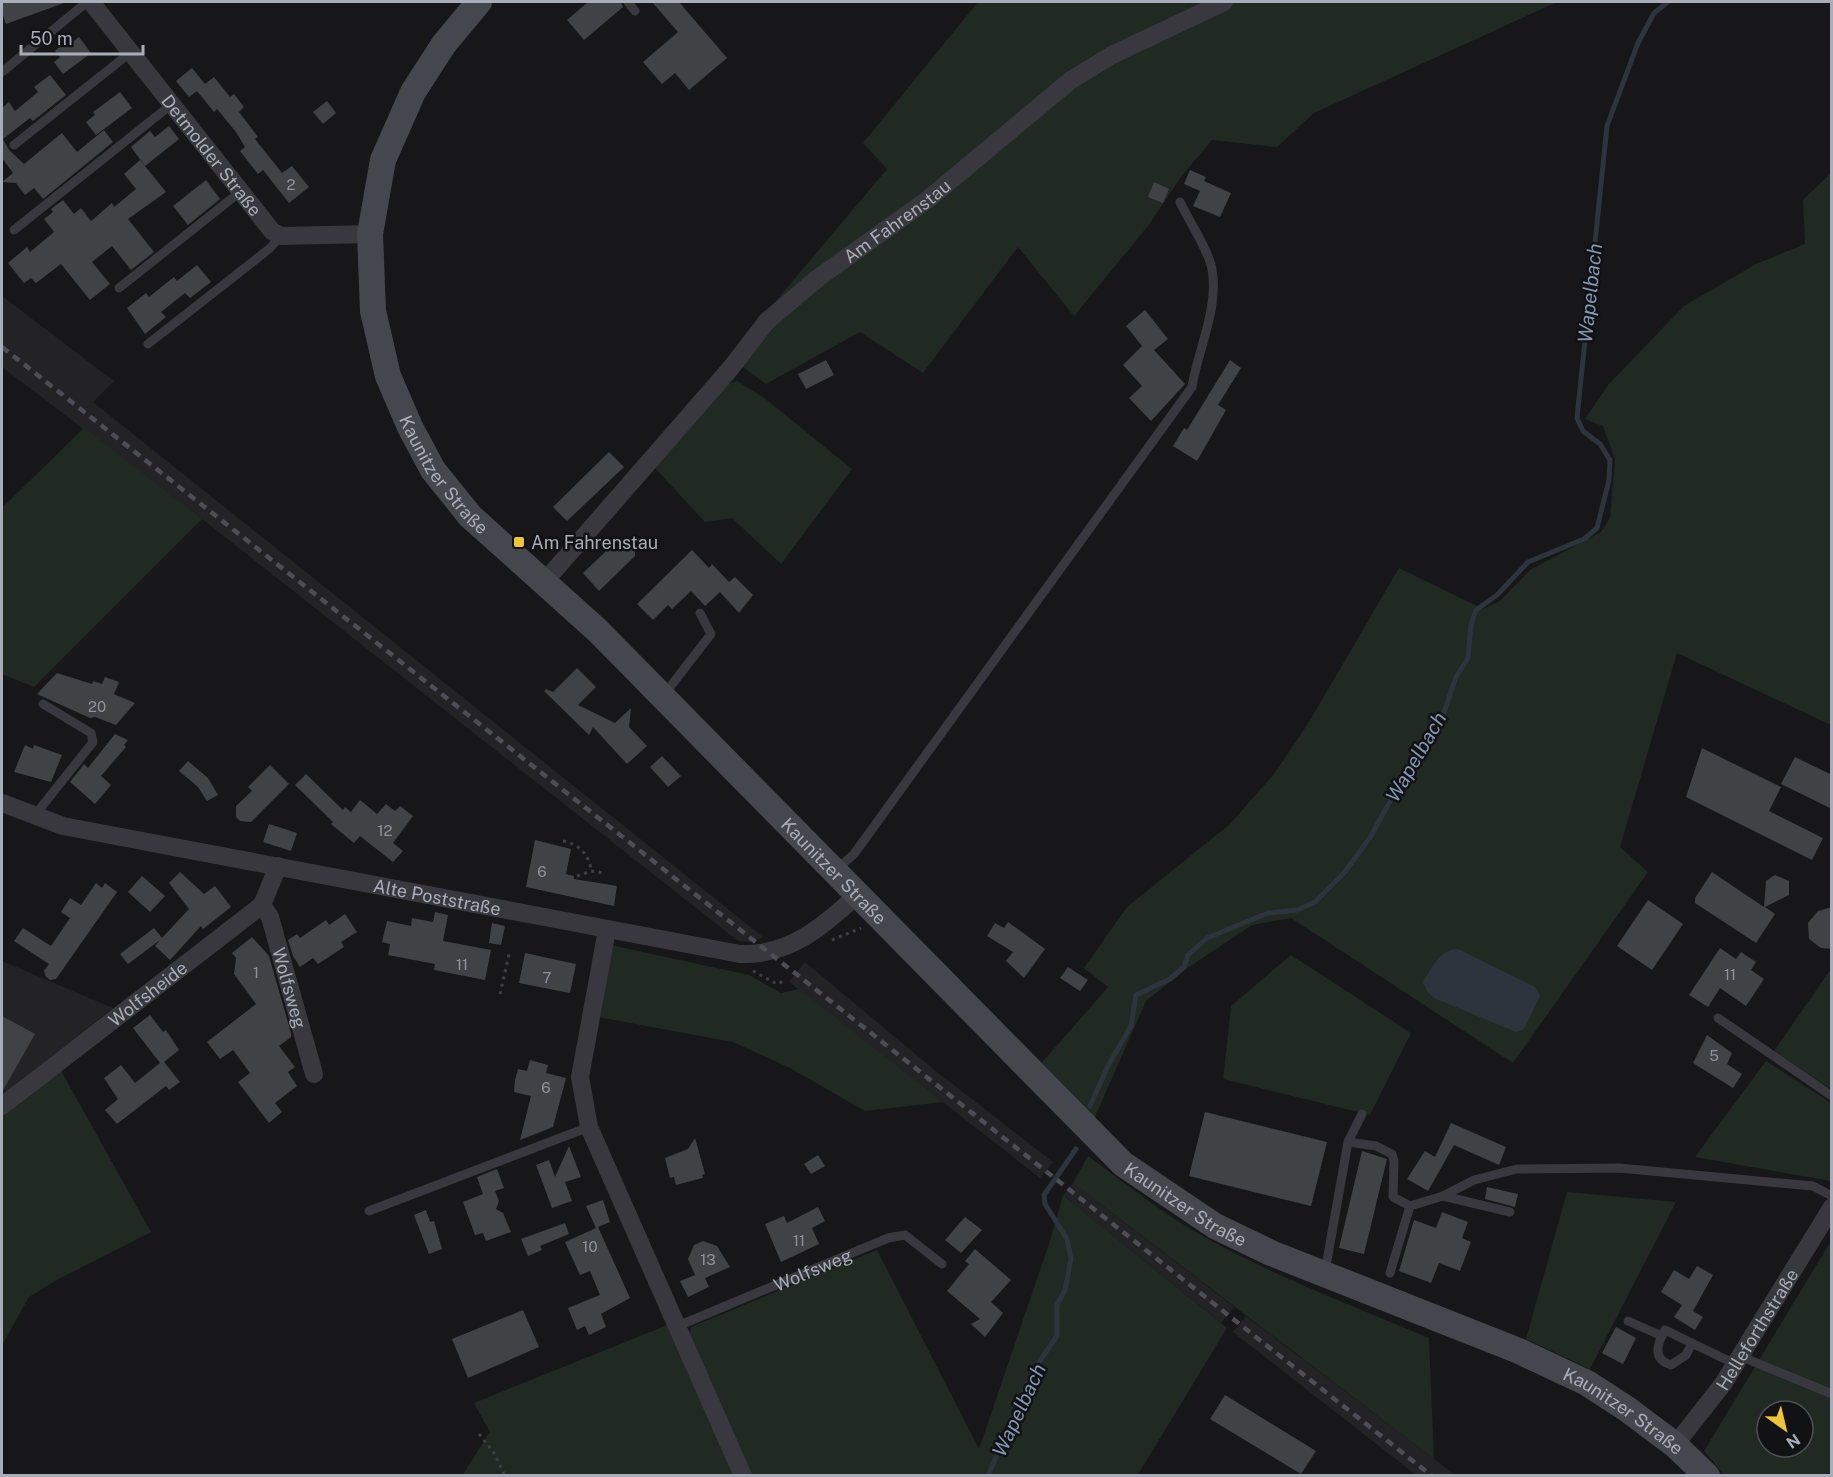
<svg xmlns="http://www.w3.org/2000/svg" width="1833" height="1477" viewBox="0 0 1833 1477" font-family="'Public Sans',sans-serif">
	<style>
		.built { fill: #232326 }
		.green { fill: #212923; fill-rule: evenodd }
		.water { fill: #2d343d }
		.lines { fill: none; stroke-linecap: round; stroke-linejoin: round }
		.stream { stroke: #2d343d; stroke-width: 5 }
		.building { fill: #414246 }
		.path { stroke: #3e3f45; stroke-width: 3; stroke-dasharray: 3 4.5; stroke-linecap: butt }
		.lane { stroke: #38383e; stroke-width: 9 }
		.street { stroke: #38383e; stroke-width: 18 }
		.secondary { stroke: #46474e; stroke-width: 26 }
		.rail { stroke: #4d4e55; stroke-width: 4.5; stroke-dasharray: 8 6; stroke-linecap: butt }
		.poi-dot { fill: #eec43a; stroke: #121214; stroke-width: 2 }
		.labels { text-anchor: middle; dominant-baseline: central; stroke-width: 5; stroke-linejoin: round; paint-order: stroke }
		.number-label { font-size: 15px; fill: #8f929c }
		.street-label { font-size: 18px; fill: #a9adb9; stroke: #121214 }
		.poi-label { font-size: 18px; fill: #a9adb9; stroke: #121214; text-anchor: start }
		.water-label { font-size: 20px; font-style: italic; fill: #8197b3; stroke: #121214 }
	</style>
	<rect width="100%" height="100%" fill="#171719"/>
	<g class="built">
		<path d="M2,296l112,85 -21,21 670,535 -13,5 -12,-1 -536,-422 -200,-152z"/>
		<path d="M2,961l111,47 -111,87z"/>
		<path d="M805,962l132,110 116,90 -13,16 -251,-196z"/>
		<path d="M1073,1183l161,124 -13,16 -158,-128z"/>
		<path d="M1246,1316l188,143 21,16h-39l-183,-143z"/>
	</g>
	<g class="green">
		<path d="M978,2h579l-243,111 -37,34 -65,-7 -31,37 -33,49 -74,90 -56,-69 -95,126 -63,-41 -94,52 -27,-20 31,-56 117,-139 -24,-26z"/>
		<path d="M1831,173v552l-154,-72 -57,194 28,25 -135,191 -222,-145 -39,7 -66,44 -40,32 -52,118 -56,-52 70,-80 -24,-19 43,-61 103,-83 44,-50 35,-52 90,-154 84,41 17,-8 30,-31 71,-38 9,-14 5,-59 -12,-33 -18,-7 23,-34 76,-79 72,-42 49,-20 -2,-44z"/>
		<path d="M737,381l26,16 89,72 -71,95 -49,-46 -27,4 -51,-55 70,-82z"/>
		<path d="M84,428l118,91 -168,168 -32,-13v-166z"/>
		<path d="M610,945l139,30 32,18 18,-4 144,113 -78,9 -75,-43 -57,-26 -135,-25z"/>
		<path d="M1291,955l120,78 -41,82 -147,-36 8,-73z"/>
		<path d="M1831,969v120l-57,-38z"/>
		<path d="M1766,1061l65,42v78l-136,-24z"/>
		<path d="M60,1069l91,163 -98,50 -24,15 -27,48v-231z"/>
		<path d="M1088,1156c39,29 78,60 120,83 71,39 147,68 221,99l5,121 -361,-276z"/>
		<path d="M1567,1192l109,10 -86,167 -64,-30z"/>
		<path d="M1063,1195l164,133 -90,148 -386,-1 -62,-138 2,-10 186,-77 102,199 71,-208z"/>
		<path d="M1831,1241l1,228 -4,6h-104l-20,-24zM1767,1411h36v36h-36z"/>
		<path d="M670,1324l64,152h-272l28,-44 -16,-29z"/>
	</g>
	<path class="water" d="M1458,949l77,38 5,9 -16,33 -8,3 -82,-34 -7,-7 -4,-9c10,-15 15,-32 35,-33z"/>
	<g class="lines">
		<g class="stream">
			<path d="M1090,1106l18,-40 23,-40 5,-31 34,-16 14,-12 4,-12 19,-17 61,-25 29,-3 18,-8 29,-29 27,-37 35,-64 22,-27 12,-21 16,-47 12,-19 3,-33 5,-15 21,-15 31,-33 56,-23 13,-11 12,-48 1,-20 -10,-16 -17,-13 -6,-13 30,-292 31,-83 16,-30 14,-11"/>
			<path d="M988,1476l45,-105 24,-35v-31l8,-15 6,-31 -4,-20 -22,-35 -1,-9 32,-46"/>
		</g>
	</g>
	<g class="building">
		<path d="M2,2h62v1l-58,21 -4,-11z"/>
		<path d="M588,2h33l2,5 -39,33 -17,-20z"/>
		<path d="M652,2h27l48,56 -38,32 -14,-17 -13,11 -19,-22 35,-30z"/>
		<path d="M79,37l12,16 -28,21 -9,-12 6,-5 -5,-6 13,-11 2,4z"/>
		<path d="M192,68l13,16 9,-7 16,20 4,-3 10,13 -5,5 19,25 -3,2 27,34 10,-7 17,21 -20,16 -26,-33 -5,4 -18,-23 5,-4 -9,-15 -19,-23 -3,3 -17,-21 -8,6 -13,-16z"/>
		<path d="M50,75l16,20 -33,26 -3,-3 -27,21 6,11 15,14 38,-31 15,19 27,-22 9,12 -70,57 -9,-11 -9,7 -9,-12 -14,-1 11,-9 -11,-15v-50l7,-6 6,9 23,-19 -4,-5z"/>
		<path d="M120,92l12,16 -36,27 -10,-13 9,-7 -2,-3z"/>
		<path d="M327,101l9,12 -13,11 -10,-12z"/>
		<path d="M169,126l10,13 -34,27 -14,-19 19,-16 5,6z"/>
		<path d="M140,160l26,32 -38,27 26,33 -23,18 -19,-24 -20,16 18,22 -20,16 -29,-36 -25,19 -5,-5 -7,5 -16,-20 19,-16 3,5 24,-20 -10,-13 9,-7 -2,-3 12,-9 11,14 7,-6 10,13 21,-18 2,4 22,-18 -12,-15z"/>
		<path d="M1190,170l16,7 -2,4 27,12 -11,24 -27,-11 7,-15 -16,-7z"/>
		<path d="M206,180l14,19 -32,26 -15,-19z"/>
		<path d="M1154,182l15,7 -6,14 -15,-6z"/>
		<path d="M197,265l14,17 -21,16 -5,-5 -24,19 5,5 -21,17 -18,-26 19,-15 3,4 25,-20 3,4z"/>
		<path d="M1145,310l23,29 -14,11 31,34 -34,37 -22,-23 13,-12 -19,-21 19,-19 -16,-20z"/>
		<path d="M826,360l8,15 -28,14 -8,-15z"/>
		<path d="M1230,360l11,8 -23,37 8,5 -29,51 -24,-15 11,-18 3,2z"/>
		<path d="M609,452l15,15 -57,54 -14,-14z"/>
		<path d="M619,539h7l9,10v7l-36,35 -16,-18z"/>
		<path d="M692,550l17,18 3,-4 17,18 6,-5 18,18 -14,18 -19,-21 -15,14 -14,-15 -19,18 -4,-4 -15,15 -16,-16z"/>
		<path d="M577,668l19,19 -18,18 37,18 16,-15 -2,19 18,19 -20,18 -34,-37 -4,8 -45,-44 2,-2 7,3z"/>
		<path d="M57,673l35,11 1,-3 9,3 3,-7 14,5 -5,12 21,9 -19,22 -21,-8 -5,1 -53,-24z"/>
		<path d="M115,734l13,6 -4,5 2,2 -25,29 10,9 -16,19 -25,-22 14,-18 4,4z"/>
		<path d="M25,745l8,4 1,-4 28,10 -11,27 -37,-10z"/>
		<path d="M1702,748l79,39 -12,24 54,27 -11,22 -126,-63z"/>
		<path d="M662,756l19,20 -13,11 -18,-20z"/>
		<path d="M1795,757l37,18v34l-51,-25z"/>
		<path d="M188,761l20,17 10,17 -11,6 -9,-14 -19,-16z"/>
		<path d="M270,765l19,19 -38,38 -11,-1 -4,-4v-11l16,-15 -4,-4z"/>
		<path d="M306,774l37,36 2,-3 6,5 9,-12 17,14 9,-10 9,7 5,-5 13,10 -20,27 10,8 -10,11 -33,-26 -6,7 -23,-19 2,-2 -38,-37z"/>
		<path d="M269,824l28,9 -6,18 -28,-9z"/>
		<path d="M535,840l36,9 -5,25 8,2v3l43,7 -3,20 -88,-19z"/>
		<path d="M180,872l24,22 11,-8 16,21 -28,22 -2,-3 -31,34 -15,-14 5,-6 -32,24 -8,-10 34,-26 8,10 27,-29 -20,-26z"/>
		<path d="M1712,872l52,35 2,-26 9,-6 14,6v14l-24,12 10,7 -19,29 -61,-40v-5z"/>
		<path d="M142,876l23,20 -15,16 -22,-20z"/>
		<path d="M96,883l6,5 3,-5 12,9 -61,87 -6,1 -4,-3 -2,-6 5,-7 -35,-23 9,-13 28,18 19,-28 -9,-6 9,-14 11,7z"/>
		<path d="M1648,900l35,24 -31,46 -35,-24z"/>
		<path d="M1832,907v42l-11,-1 -12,-9 -1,-16 10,-12z"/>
		<path d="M435,912l13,3 -5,26 48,9 -6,30 -51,-10 1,-6 -47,-9 2,-11 -8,-2 5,-21 24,5 1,-8 21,4z"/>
		<path d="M345,914l12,18 -16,10 3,5 -26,17 -5,-6 -13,9 -7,-11 -5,-16 9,-6 3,4 26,-18 3,5z"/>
		<path d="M1008,922l37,27 -21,29 -18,-17 7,-9 -26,-16 8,-13 9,5z"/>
		<path d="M492,923l13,3 -4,19 -12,-2z"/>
		<path d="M252,937l17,19 22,77v4l-12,9 16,21 -7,5 9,14 -22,17 7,9 -13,11 -31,-41 12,-9 -17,-23 -13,9 -13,-17 49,-38 -22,-30 2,-16 -4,-5z"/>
		<path d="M1720,948l16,11 5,-7 15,10 -5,8 13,9 -18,27 -26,-18 -12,19 -19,-12z"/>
		<path d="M525,953l51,11 -6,29 -51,-10z"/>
		<path d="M1068,967l20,13 -8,11 -20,-13z"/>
		<path d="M150,1015l13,17 3,-2 13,20 -15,12 16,20 -11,8 -3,-4 -49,38 -12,-14 13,-11 -14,-21 17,-13 14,18 25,-20 -27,-35z"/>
		<path d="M2,1016l33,18 -33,58z"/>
		<path d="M1707,1035l25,18 -5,11 15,10 -9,14 -40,-25z"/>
		<path d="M530,1060l18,5 -2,8 20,5 -13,49 -33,13 11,-44 -17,-4 1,-12 3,-11 9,2z"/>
		<path d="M1205,1112l122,30 -16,64 -122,-30z"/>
		<path d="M1451,1123l55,24 -7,18 -45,-20 -26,46 -21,-12 18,-28 10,6z"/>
		<path d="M695,1138l10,36 -3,1 1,3 -27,7 -2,-8 -4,1 -5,-20 23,-9z"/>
		<path d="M569,1146l12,31 -16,5 7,19 -20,7 -16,-43 13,-5 6,17z"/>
		<path d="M1362,1151l25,8 -23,95 -25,-6z"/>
		<path d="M818,1155l7,11 -14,8 -7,-10z"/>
		<path d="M497,1169l7,19 -9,3 4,10 -3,8 7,4 8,19 -25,9 -3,-8 -8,2 -12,-33 20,-8 -6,-17z"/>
		<path d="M1487,1187l31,7 -3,13 -30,-8z"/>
		<path d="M603,1200l7,22 -12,5 32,71 -29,16 5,13 -17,8 -4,-9 -8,4 -9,-22 32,-13 -10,-24 -10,4 -15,-33 31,-14 -10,-22z"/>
		<path d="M818,1207l7,14 -13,7 7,16 -38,18 -16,-38 19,-8 3,7z"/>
		<path d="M426,1210l4,12 4,-1 8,28 -13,5 -15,-39z"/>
		<path d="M1442,1212l26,10 -6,16 9,4 -11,29 -21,-8 -8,20 -32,-12 15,-51 22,8z"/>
		<path d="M965,1217l17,13 -21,23 -16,-13z"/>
		<path d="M565,1223l4,11 -29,12 2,4 -14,6 -7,-17z"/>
		<path d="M703,1241l14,5 13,21 -25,11 4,9 -21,10 -8,-16 15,-6 -7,-16 6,-14z"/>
		<path d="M975,1249l36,31 -20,22 12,11 -18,24 -14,-13 9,-5 -33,-28 22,-27 -4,-3z"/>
		<path d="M1697,1266l16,9 -20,36 10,6 -8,13 -21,-13 8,-12 -21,-13 13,-22 15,9z"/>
		<path d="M523,1310l16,37 -71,31 -16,-39z"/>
		<path d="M1616,1327l20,11 -13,26 -21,-11z"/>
		<path d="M1225,1395l91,56 -15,23 -91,-55z"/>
	</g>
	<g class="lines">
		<g class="path">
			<path d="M563,841c16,3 27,14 28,30"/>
			<path d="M577,876l14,-5 15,2"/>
			<path d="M832,940l29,-12"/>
			<path d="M753,971l24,13 7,-3"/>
			<path d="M500,994l10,-44"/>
			<path d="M479,1434l15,19 11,23"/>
		</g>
		<g class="lane">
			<path d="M628,2l7,9"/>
			<path d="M2,72l85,-70"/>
			<path d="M14,145l117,-93"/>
			<path d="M14,230l158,-126"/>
			<path d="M119,288l121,-96"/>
			<path d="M148,344l121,-95 12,-13"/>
			<path d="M663,696l48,-62 -11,-21"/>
			<path d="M35,815l58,-73 -2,-9 -48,-29"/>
			<path d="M836,870l18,-16 338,-467c6,-38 27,-78 20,-118 -4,-20 -23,-48 -32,-67"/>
			<path d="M1718,1018l114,78"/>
			<path d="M1348,1142l14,-28"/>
			<path d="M1443,1196l67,16"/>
			<path d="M369,1211l220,-84"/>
			<path d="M1325,1272l23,-130 28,4 16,8 2,7 -1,36 17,9"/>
			<path d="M1390,1273l20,-67 33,-10 31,-16 43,-11 102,-1 194,18 19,10"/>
			<path d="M1628,1321l34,15"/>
			<path id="s1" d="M678,1326l210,-88 17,-3 37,29"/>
			<path d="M1692,1343l-6,12 -15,10c-19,-6 -14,-21 -6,-35l70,34"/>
			<path d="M1740,1356l92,38"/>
		</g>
		<g class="street">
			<path id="s2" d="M91,2l181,229 9,5 89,-2"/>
			<path id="s3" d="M545,581l185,-212 37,-48 51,-43 109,-78 144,-120 41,-25 112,-53"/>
			<path id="s4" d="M2,803l61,23 677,128c49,2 84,-28 118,-60"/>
			<path id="s5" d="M262,905l8,12 44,157"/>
			<path d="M607,930l-27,147 9,50 154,349"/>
			<path id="s6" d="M2,1106l260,-201 16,-39"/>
			<path id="s7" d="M1675,1445l48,-61 109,-177"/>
		</g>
		<path class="secondary" id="s8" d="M479,2l-35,42 -31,48 -30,68 -13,74 3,77 15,65 22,51 23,43 37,46 127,114 526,534 92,62 56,27 248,98 68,32 40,26 48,36 32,31"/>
		<path class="rail" d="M2,347l1430,1129"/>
	</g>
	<rect class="poi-dot" x="513" y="536" width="12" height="12" rx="3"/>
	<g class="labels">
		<g class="number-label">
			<text x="291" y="184">2</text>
			<text x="97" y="706">20</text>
			<text x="385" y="830">12</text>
			<text x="542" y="871">6</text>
			<text x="462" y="964">11</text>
			<text x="256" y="972">1</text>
			<text x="1730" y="974">11</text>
			<text x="547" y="977">7</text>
			<text x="1714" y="1055">5</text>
			<text x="546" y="1087">6</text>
			<text x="799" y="1240">11</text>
			<text x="590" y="1246">10</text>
			<text x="708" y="1259">13</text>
		</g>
		<g class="street-label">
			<text stroke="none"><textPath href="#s2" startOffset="195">Detmolder Straße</textPath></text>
			<text stroke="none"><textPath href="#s3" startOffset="506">Am Fahrenstau</textPath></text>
			<text stroke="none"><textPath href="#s8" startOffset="519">Kaunitzer Straße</textPath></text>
			<text stroke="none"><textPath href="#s8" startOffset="1077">Kaunitzer Straße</textPath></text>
			<text stroke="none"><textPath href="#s4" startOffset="446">Alte Poststraße</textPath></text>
			<text stroke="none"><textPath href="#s5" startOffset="88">Wolfsweg</textPath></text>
			<text stroke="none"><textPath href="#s6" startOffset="184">Wolfsheide</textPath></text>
			<text stroke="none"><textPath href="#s8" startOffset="1563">Kaunitzer Straße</textPath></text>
			<text stroke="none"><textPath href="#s1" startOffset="146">Wolfsweg</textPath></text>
			<text stroke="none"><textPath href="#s7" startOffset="142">Helleforthstraße</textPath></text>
			<text stroke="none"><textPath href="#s8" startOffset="2049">Kaunitzer Straße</textPath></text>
		</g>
		<g class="poi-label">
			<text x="531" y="542">Am Fahrenstau</text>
		</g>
		<g class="water-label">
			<text transform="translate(1590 293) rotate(-84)">Wapelbach</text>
			<text transform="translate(1416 757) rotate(-60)">Wapelbach</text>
			<text transform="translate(1019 1410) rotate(-65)">Wapelbach</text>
		</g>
	</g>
	<rect width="1833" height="1477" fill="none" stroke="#a9adb9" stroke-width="6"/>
	<g transform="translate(1785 1429) rotate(146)"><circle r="28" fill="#121214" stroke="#4e5056" stroke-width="1.5"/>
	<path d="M0-4.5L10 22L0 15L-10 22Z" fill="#eec43a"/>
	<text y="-9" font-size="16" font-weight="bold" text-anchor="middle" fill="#a9adb9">N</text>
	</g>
	<path d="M21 45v9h122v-9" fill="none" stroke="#a9adb9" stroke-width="3"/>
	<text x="30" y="45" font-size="18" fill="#a9adb9" stroke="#121214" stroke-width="4.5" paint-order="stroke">50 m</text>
</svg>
